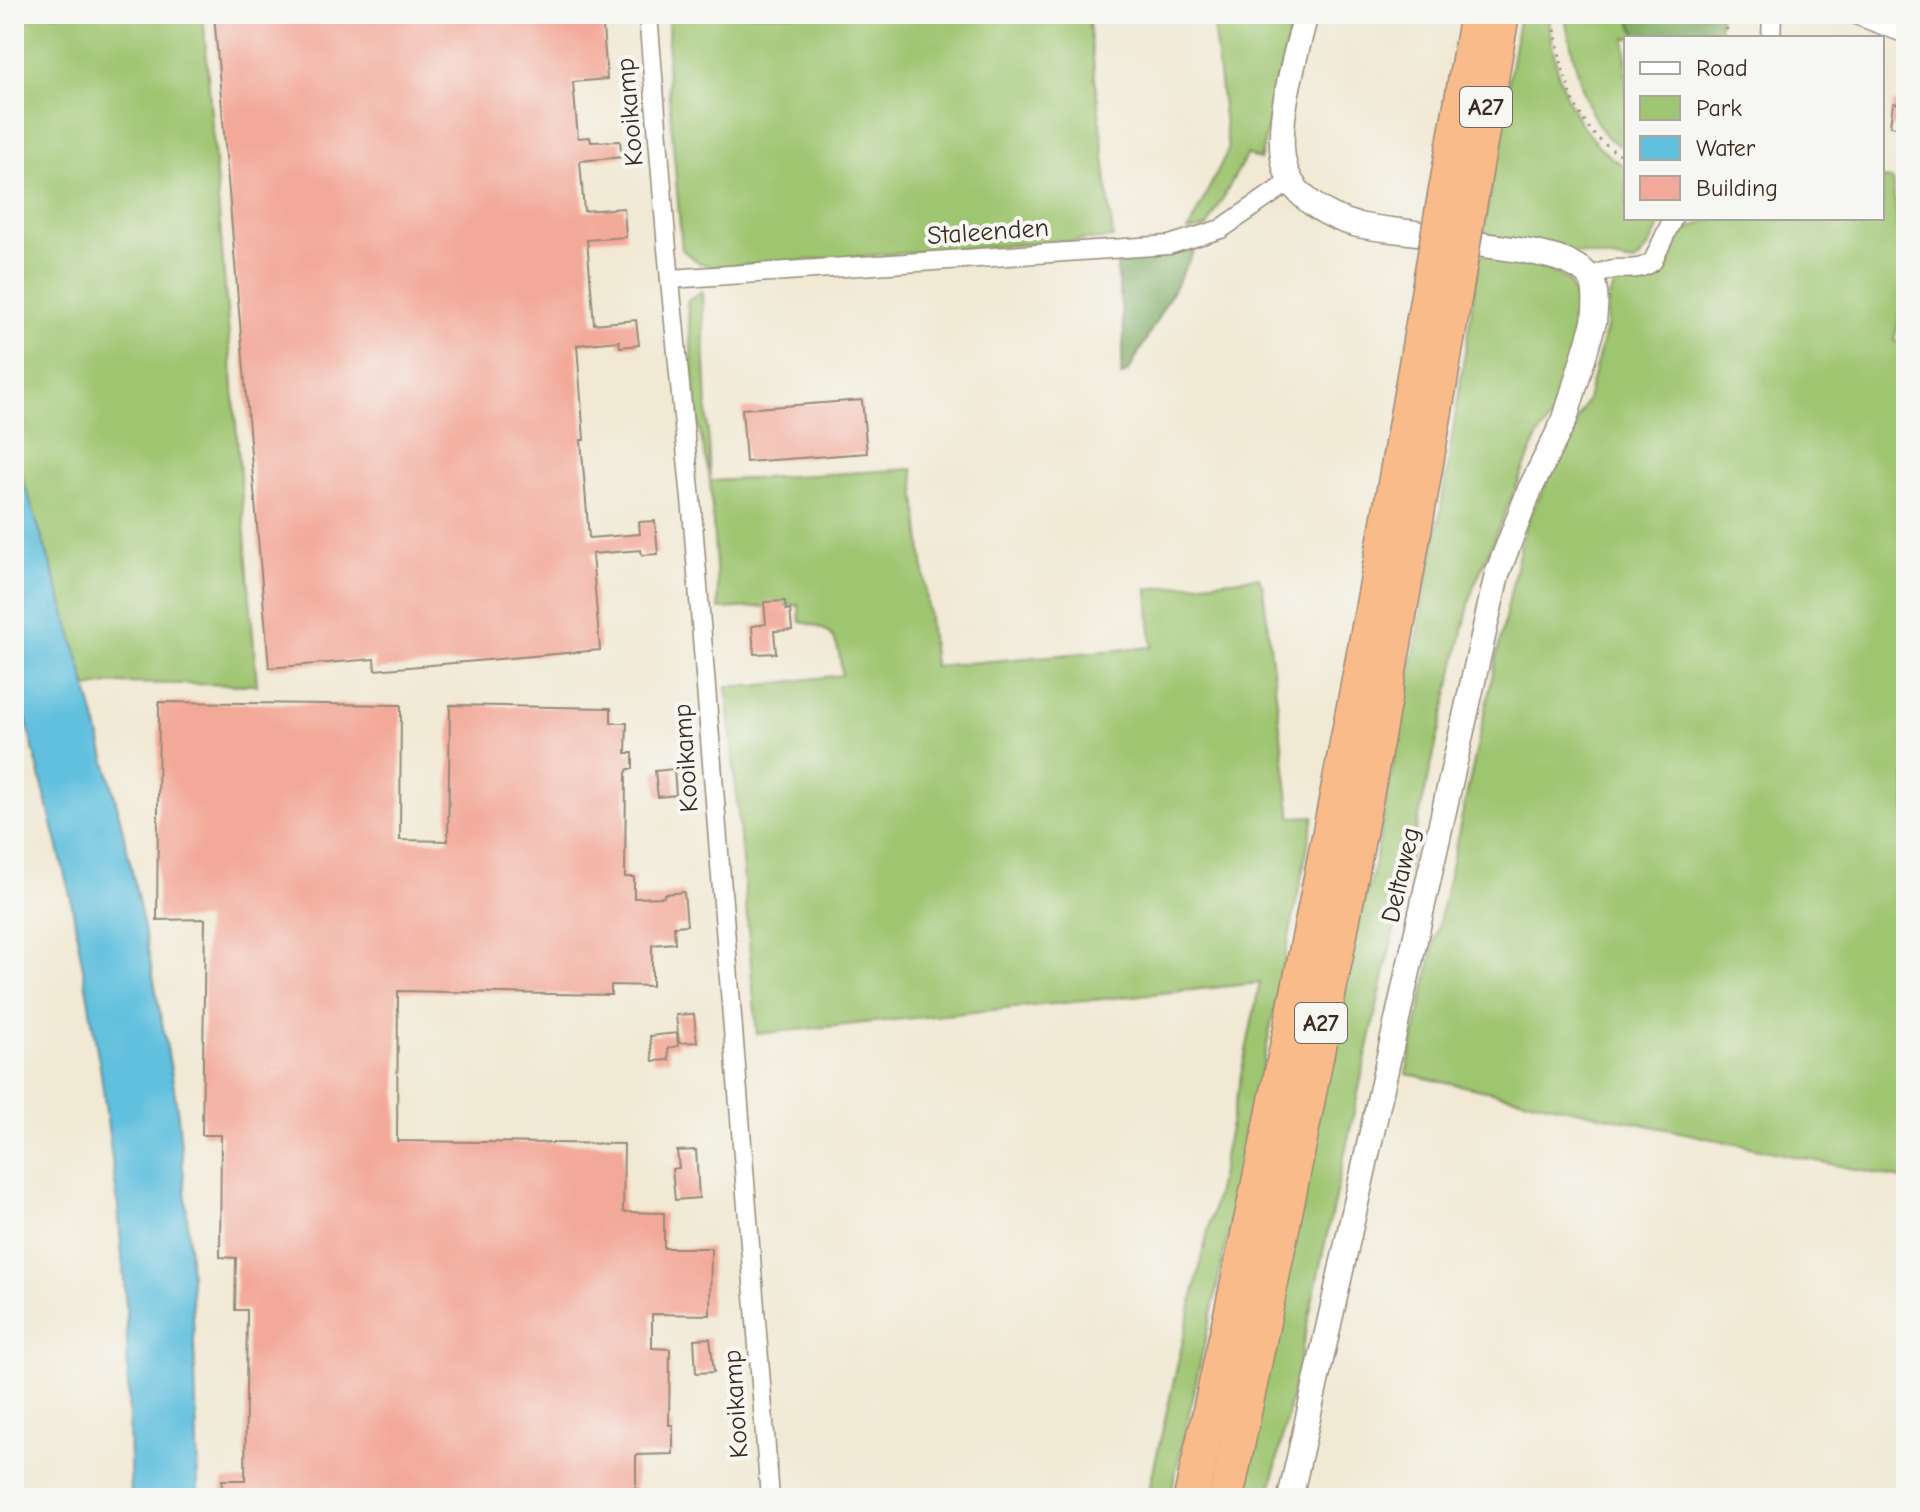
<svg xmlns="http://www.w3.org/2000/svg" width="1920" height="1512" viewBox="0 0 1920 1512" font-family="'Comic Neue',sans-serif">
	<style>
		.green { fill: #9ec570; stroke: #6c7847; stroke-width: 2 }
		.forest { fill: #7eaa62; stroke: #5c6a40; stroke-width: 2 }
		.water { fill: #60c0de; stroke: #4e757e; stroke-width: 2 }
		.building { fill: #f3a999 }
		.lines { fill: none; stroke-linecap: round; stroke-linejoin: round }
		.minor-casing { stroke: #968a79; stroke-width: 21 }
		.tertiary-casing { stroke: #968a79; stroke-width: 27 }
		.motorway-casing { stroke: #968a79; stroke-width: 37 }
		.path { stroke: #968a79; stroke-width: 3; stroke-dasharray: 2 6; stroke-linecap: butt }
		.minor { stroke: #fff; stroke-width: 18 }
		.tertiary { stroke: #fff; stroke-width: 24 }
		.motorway { stroke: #fabb8b; stroke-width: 34 }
		.motorway-bridge-casing { stroke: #968a79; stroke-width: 37; stroke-linecap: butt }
		.motorway-bridge { stroke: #fabb8b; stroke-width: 34 }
		.labels { text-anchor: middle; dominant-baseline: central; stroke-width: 8; stroke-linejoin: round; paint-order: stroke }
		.shield { fill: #f6f6f2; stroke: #73675e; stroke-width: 2 }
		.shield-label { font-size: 24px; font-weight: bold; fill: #3b2a1e }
		.street-label { font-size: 26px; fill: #3b2a1e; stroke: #f6f6f2 }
	</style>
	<rect width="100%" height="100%" fill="#f6f6f2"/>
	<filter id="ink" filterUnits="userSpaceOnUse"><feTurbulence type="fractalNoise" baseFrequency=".0125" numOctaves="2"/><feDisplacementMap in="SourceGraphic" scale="16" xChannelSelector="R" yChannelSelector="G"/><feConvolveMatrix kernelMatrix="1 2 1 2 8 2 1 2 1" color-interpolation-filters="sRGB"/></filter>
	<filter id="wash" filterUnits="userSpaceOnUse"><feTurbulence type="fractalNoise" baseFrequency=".006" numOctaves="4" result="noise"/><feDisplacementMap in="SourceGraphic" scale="32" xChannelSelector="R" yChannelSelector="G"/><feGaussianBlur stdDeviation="1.8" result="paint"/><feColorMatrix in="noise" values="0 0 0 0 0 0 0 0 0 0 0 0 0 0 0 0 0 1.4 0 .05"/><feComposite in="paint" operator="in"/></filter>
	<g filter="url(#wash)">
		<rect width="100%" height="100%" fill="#f1e9d4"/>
		<g class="green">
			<path d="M14,14h189l54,671 -144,-2 -26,5 -35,-120 -38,-115z"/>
			<path d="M669,14h419l25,224 -400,29 -13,-4 -18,-13 -15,-178z"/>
			<path d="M1212,14h82l-34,146 -13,-6 -40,73 -19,4 40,-81z"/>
			<path d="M1520,14h27c8,51 14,92 50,130 9,10 16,17 29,22v52h38c-10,16 -15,34 -30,45l-151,-27z"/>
			<path d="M1564,14h63l12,24h-13v110c-41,-10 -53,-99 -62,-134z"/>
			<path d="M1882,178l10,2 14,111 -12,50 12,3v836l-500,-106 119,-548 62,-126 19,-72 2,-29 13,-25 26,4 11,-6 17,-37 38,-17h169z"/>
			<path d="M1480,254l64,13 24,14 9,20 3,32 -26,81 -17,24 -64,150 -58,246 -146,664h-36l122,-571 17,-50 69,-368z"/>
			<path d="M702,291l8,190 203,-12 21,197 218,-19 -4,-58 111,-12 4,11 28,229 23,-1 -99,481 -45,201h-23l68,-297 45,-218 -503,51 -30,-348h27l88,-11c-3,-32 -6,-48 -42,-53l-1,-17 -80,4 -9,-128 -12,-60 -11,-120z"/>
		</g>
		<g class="forest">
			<path d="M1627,14h94l-3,24h-79z"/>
			<path d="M1196,248l-67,123 -8,5 3,-43 -8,-74 60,-6z"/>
		</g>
		<path class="water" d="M14,453c60,174 108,352 141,533 8,44 18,87 23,131 14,126 18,254 20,381h-67l-5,-192 -8,-100 -17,-133 -30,-174 -57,-227z"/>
		<g id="blocks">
			<g class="building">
				<path d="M214,14h388l5,65 -34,3 5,56 12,-1 1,5 29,-1 2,16 -42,4 4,50 40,-3 2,29 -39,3 7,84 42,-4 3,25 -19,2 -1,-6 -42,4 7,95h-3l8,98 51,-4 -1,-12 16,-1 3,33 -16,1 -1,-5 -49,4 8,96 -225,20 -1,-11 -105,9z"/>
				<path d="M1893,103l13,2v24l-16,-3z"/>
				<path d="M862,400l5,53 -121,9 -4,-53z"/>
				<path d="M785,601l1,9 4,-1 2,21 -18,1 2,22 -22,1 -2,-28 14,-2 -2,-22z"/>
				<path d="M159,702l242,3 -1,135 48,1 2,-136 161,3v15h16l-1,30h7v16h-5l-2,4 -1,104h9v21l30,-1v-3l20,-2 3,33 -13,1 1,17 -23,2v41l-41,-1v10l-213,-4 -1,150 227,3 -1,68 41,1v35h47l-1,67 -58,-1v34l18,1 -1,76h4v29l-37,1v43h-415l1,-18h23l2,-170h-12l1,-52 -16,-1 1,-122h-19l3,-216 -48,1z"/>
				<path d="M674,769l2,26 -18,2 -3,-26z"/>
				<path d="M694,1014l3,28 -18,1 -3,-28z"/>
				<path d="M677,1033l1,13 -10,2 1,12 -16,1 -3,-25z"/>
				<path d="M696,1150l3,48 -24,2 -3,-31 7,-1 -2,-17z"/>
				<path d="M710,1338l4,34 -18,1 -2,-34z"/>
			</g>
		</g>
	</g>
	<g filter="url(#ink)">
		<use href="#blocks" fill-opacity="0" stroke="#968a79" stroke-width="2"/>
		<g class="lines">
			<defs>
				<g id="minor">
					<path d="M648,14l19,235 25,261 78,988"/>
					<path d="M1853,14l53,20"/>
					<path d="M1771,38l1,-24"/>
					<path d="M1590,277c8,-3 16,-7 25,-8 14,-1 26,2 38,-8l20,-43"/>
					<path d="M670,279l499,-34 52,-16 71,-49"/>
				</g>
				<g id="tertiary">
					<path d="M1306,14c-10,41 -35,119 -19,159 10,26 42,44 67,51 20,5 42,6 62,9"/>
					<path d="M1290,1498l207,-924 33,-85 35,-70 29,-97c1,-13 4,-32 -3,-43 -17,-26 -84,-30 -113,-35"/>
				</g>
				<g id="motorway">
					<path d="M1445,196l32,-182"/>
					<path d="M1470,201l32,-187"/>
					<path d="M1191,1498c90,-405 171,-812 240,-1221"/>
					<path d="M1226,1498c86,-404 163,-810 231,-1217"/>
				</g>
			</defs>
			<use href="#minor" class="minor-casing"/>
			<use href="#tertiary" class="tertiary-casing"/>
			<use href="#motorway" class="motorway-casing"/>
			<g class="path">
				<path d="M1553,14c6,49 20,124 73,142"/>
				<path d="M1725,38l4,-24"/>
			</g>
			<use href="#minor" class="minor"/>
			<use href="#tertiary" class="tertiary"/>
			<use href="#motorway" class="motorway"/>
			<defs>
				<g id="motorway-bridge">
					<path d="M1431,277l14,-81"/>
					<path d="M1457,281l13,-80"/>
				</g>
			</defs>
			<use href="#motorway-bridge" class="motorway-bridge-casing"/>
			<use href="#motorway-bridge" class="motorway-bridge"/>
		</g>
	</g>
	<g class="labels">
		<g class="shield">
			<rect x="1460" y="87" width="52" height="40" rx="6"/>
			<rect x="1295" y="1003" width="52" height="40" rx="6"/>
		</g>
		<g class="shield-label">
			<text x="1486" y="107">A27</text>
			<text x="1321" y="1023">A27</text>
		</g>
		<g class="street-label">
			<text transform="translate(630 112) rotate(-95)">Kooikamp</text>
			<text transform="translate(988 232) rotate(-4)">Staleenden</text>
			<text transform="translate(686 758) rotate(-94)">Kooikamp</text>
			<text transform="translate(1401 875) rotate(-77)">Deltaweg</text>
			<text transform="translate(736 1404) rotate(-94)">Kooikamp</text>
		</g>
	</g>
	<rect width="1920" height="1512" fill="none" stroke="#f6f6f2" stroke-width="48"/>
	<rect x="1624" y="36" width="260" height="184" fill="#f6f6f2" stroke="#aba49d" stroke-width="2"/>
	<rect x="1640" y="62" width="40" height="12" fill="#ffffff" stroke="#aba49d" stroke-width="2"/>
	<text x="1696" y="76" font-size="24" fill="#3b2a1e">Road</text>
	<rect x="1640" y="96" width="40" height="24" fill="#9ec570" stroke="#aba49d" stroke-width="2"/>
	<text x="1696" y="116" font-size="24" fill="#3b2a1e">Park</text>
	<rect x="1640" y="136" width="40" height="24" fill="#60c0de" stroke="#aba49d" stroke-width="2"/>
	<text x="1696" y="156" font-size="24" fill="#3b2a1e">Water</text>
	<rect x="1640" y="176" width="40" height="24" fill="#f3a999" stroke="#aba49d" stroke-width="2"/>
	<text x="1696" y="196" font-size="24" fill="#3b2a1e">Building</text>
</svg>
